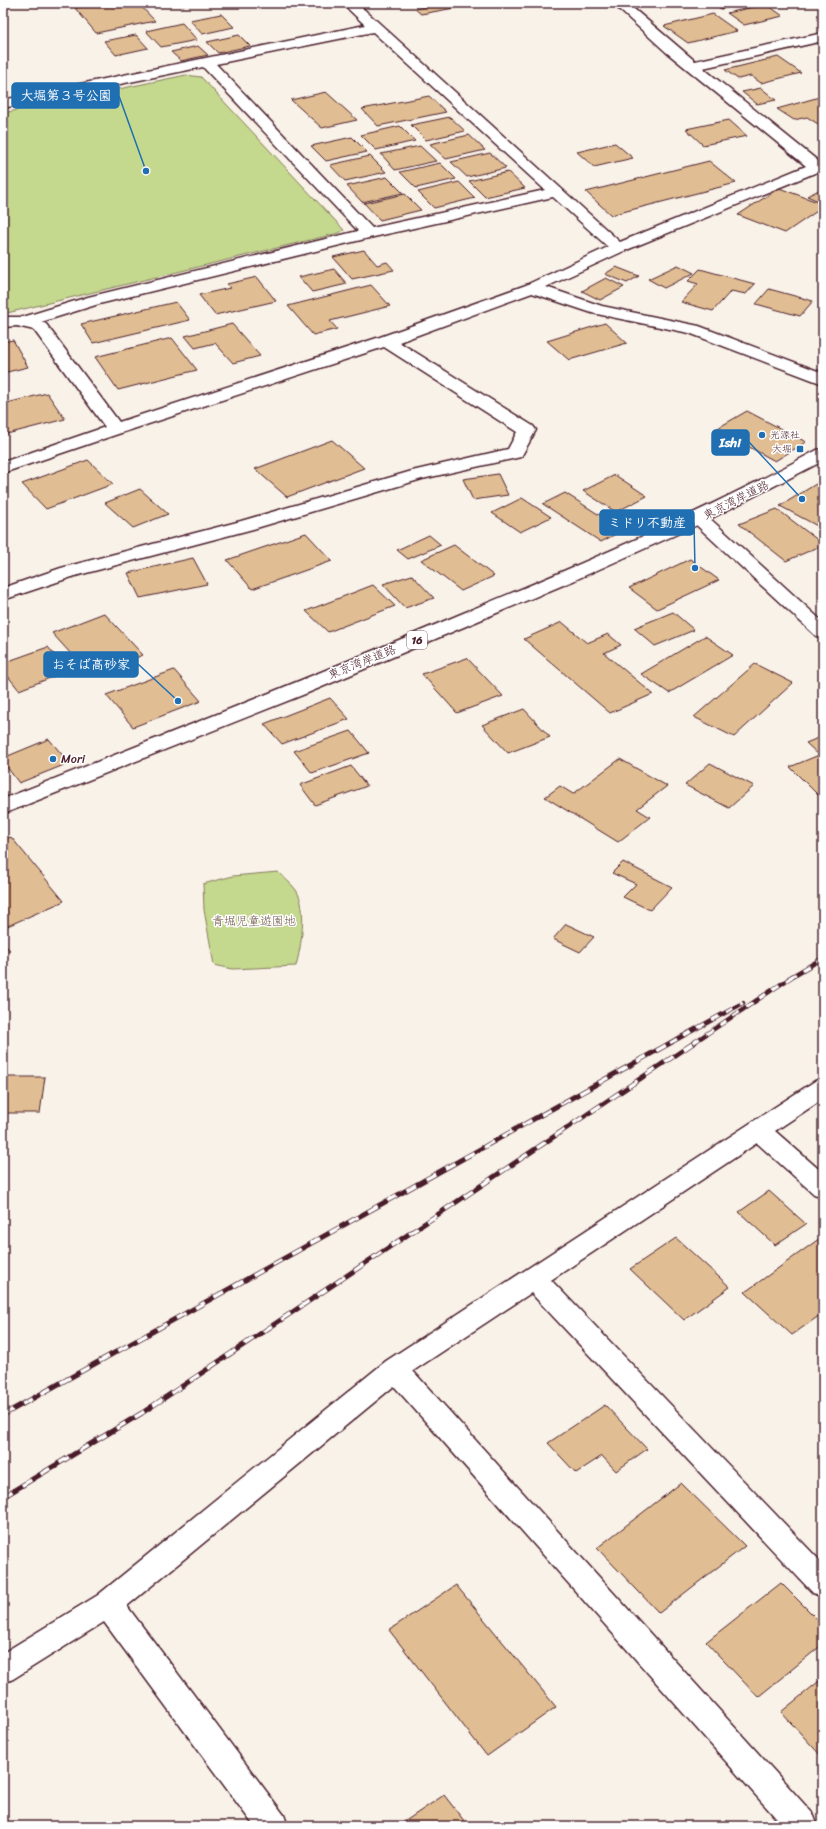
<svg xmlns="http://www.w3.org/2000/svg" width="826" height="1829" viewBox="0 0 826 1829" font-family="Sriracha,'Klee One',sans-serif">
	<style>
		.green { fill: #c4d88e; stroke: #877c5c }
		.building { fill: #e0bd92; stroke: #4a1f2b }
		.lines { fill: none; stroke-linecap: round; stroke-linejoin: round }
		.minor-casing { stroke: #4a1f2b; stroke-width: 3 }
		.trunk-casing { stroke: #4a1f2b; stroke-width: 3 }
		.minor { fill: #fff; fill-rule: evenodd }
		.trunk { fill: #fff; fill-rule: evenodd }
		.rail-far1-casing { stroke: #4a1f2b; stroke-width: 4.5 }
		.rail-casing { stroke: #4a1f2b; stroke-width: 5 }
		.rail-far1 { stroke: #fff; stroke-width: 3; stroke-dasharray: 8; stroke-linecap: butt }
		.rail { stroke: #fff; stroke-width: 3.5; stroke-dasharray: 11; stroke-linecap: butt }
		.poi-dot { fill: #1f6fb2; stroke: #fff; stroke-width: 1.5 }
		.labels { text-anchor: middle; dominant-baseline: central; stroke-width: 3; stroke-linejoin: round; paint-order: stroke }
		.far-poi-label { font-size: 10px; fill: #4a1f2b; stroke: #fff; text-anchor: start }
		.shield { fill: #fff; stroke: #80626b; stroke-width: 1 }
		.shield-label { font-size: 11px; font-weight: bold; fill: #4a1f2b }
		.street-label { font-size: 12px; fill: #4a1f2b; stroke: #fff }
		.poi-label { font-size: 12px; fill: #4a1f2b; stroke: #fff; text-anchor: start }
		.park-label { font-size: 12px; fill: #6f5649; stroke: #fff }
		.leader { fill: none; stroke: #1f6fb2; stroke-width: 1.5 }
		.callout-dot { fill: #1f6fb2; stroke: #fff; stroke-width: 1.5 }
		.callout { fill: #1f6fb2; stroke: #1f6fb2; stroke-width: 1.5 }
		.callout-label { font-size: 13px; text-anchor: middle; font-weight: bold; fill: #fff }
	</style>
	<rect width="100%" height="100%" fill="#f9f2e9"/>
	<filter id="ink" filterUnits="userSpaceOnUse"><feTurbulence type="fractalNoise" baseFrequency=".025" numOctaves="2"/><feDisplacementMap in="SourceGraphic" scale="8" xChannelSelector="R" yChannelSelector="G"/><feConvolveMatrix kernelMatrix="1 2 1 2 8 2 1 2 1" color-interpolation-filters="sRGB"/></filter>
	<g filter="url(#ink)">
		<g class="green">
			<path d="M186,75l15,2 143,153 -5,3 -336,81v-201z"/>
			<path d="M278,872c6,6 13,11 18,18 12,18 5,57 0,76l-63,3 -19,-4 -10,-55 -1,-26 30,-8z"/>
		</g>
		<g class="building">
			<path d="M101,3h37l17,18 -59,12 -21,-25z"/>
			<path d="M446,3l31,1 -56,10 -6,-5z"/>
			<path d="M713,3h36l-28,6z"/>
			<path d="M766,4l17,12 -39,9 -17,-12z"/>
			<path d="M221,14l13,13 -32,7 -12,-14z"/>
			<path d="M713,14l24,17 -49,12 -24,-17z"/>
			<path d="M182,23l15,17 -36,7 -15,-16z"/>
			<path d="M136,35l12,13 -32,7 -12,-14z"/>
			<path d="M239,35l11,11 -32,7 -11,-11z"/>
			<path d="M198,46l10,9 -27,6 -10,-9z"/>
			<path d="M778,57l23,16 -40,10 -10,-7 -13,3 -13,-9z"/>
			<path d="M761,88l15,12 -19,4 -15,-12z"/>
			<path d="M326,92l31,28 -35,8 -31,-28z"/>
			<path d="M429,96l17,16 -68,14 -16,-17z"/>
			<path d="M823,96v27l-5,1 -11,-7 -13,3 -17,-11z"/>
			<path d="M450,117l15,14 -39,9 -15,-15z"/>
			<path d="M729,120l18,16 -44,9 -17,-16z"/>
			<path d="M400,126l15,15 -39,9 -15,-15z"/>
			<path d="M469,135l16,15 -39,9 -16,-15z"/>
			<path d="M352,137l15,15 -41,9 -15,-15z"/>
			<path d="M615,143l18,15 -39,9 -17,-15z"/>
			<path d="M420,146l16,15 -41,9 -14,-16z"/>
			<path d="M490,153l16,15 -39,9 -16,-15z"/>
			<path d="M370,156l16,16 -41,9 -15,-16z"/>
			<path d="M709,161l27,22 -125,32 -25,-23z"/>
			<path d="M440,163l16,16 -40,9 -16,-16z"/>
			<path d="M508,172l17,16 -40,9 -16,-16z"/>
			<path d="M387,177l16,16 -41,9 -15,-16z"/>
			<path d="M459,182l16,16 -41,10 -16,-16z"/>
			<path d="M779,188l44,16v3l-38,26 -47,-18z"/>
			<path d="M823,188v15l-16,-7z"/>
			<path d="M405,194l16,16 -41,10 -16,-17z"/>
			<path d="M364,250l13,15 10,-3 7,8 -42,9 -19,-22z"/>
			<path d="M678,265l16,8 -30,15 -16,-9z"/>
			<path d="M616,267l23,9 -12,7 -22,-9z"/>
			<path d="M334,269l13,15 -35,8 -13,-15z"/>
			<path d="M700,269l55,15 -9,10 -15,-3 -18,20 -32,-9 17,-18 -10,-3z"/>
			<path d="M257,277l19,24 -61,14 -16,-20 31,-7 -3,-4z"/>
			<path d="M606,278l18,9 -24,13 -18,-9z"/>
			<path d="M371,285l19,21 -60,15 7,8 -24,6 -25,-29z"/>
			<path d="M769,289l44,12 -13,15 -44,-12z"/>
			<path d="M176,302l14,18 -97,23 -12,-19z"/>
			<path d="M605,323l22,20 -58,17 -22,-19z"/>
			<path d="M232,324l28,32 -27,7 -18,-20 -20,5 -10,-12z"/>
			<path d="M172,338l25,32 -79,20 -23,-33z"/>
			<path d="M13,340l15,27 -25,6v-31z"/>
			<path d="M47,393l18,26 -62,16v-31z"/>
			<path d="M747,411l59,31 -31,19 -59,-32z"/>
			<path d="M332,440l32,28 -77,29 -32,-28z"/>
			<path d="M88,460l25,24 -67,25 -24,-25z"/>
			<path d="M498,474l10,21 -35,5 -10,-21z"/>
			<path d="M615,475l32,21 -31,16 -33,-21z"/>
			<path d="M816,484l7,4v41l-43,-23z"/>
			<path d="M140,489l28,25 -35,14 -28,-25z"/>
			<path d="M565,493l58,37 -22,12 -58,-38z"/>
			<path d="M522,498l29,19 -31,15 -28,-19z"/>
			<path d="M777,509l46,35v1l-37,16 -47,-37z"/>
			<path d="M306,533l26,28 -80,28 -25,-29z"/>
			<path d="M429,535l12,10 -33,14 -11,-9z"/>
			<path d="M454,545l40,31 -33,15 -40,-31z"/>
			<path d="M193,558l14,26 -67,14 -12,-25z"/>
			<path d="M690,559l29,21 -62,29 -28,-21z"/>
			<path d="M412,575l22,23 -29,10 -22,-24z"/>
			<path d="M373,585l22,21 -67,26 -22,-21z"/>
			<path d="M673,612l21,18 -39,16 -21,-18z"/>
			<path d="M104,613l39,42 -52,21 -39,-43z"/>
			<path d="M562,622l25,21 21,-9 13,11 -17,8 49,41 -43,19 -86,-74z"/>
			<path d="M705,636l28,19 -64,38 -28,-19z"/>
			<path d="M48,647l20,24 -49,19 -16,-20v-7z"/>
			<path d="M467,658l36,38 -46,17 -35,-39z"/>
			<path d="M755,664l38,19 -59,54 -40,-20z"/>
			<path d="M174,670l27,31 -68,26 -27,-32z"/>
			<path d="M330,698l19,21 -67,25 -18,-20z"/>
			<path d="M524,709l26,28 -42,16 -26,-28z"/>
			<path d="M351,731l18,22 -57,20 -18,-22z"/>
			<path d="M823,736v64l-33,-33 29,-12 -13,-12z"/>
			<path d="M49,739l20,24 -50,20 -16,-21v-4z"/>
			<path d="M620,759l47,27 -30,23 13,8 -32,25 -73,-45 15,-11 13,8z"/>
			<path d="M710,763l44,23 -25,22 -44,-23z"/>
			<path d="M351,766l16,20 -52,19 -15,-20z"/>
			<path d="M11,837l53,64 -61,27v-88z"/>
			<path d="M623,862l49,25 -22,23 -27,-13 13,-13 -24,-11z"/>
			<path d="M566,924l28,13 -14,15 -27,-13z"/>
			<path d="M3,943l7,7 -7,4z"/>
			<path d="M3,1077h42l-5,36h-37z"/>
			<path d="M769,1191l37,33 -31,21 -36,-33z"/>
			<path d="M823,1236v77l-31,22 -47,-43z"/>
			<path d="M676,1238l54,49 -46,33 -54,-51z"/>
			<path d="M605,1405l42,44 -31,22 -14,-15 -26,17 -28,-30z"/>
			<path d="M681,1483l64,63 -86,67 -62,-65z"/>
			<path d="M781,1583l42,42v19l-65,53 -52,-55z"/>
			<path d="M456,1585l100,122 -69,49 -98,-126z"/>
			<path d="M823,1678v80l-42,-46z"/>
			<path d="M444,1795l24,31h-70z"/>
		</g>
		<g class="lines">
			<defs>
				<g id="minor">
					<path d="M342,3h15l263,239 186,-76 -140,-114 -54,-49h15l68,58 128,-28v8l-120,27 115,93 5,-1 -1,10 -198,81 -78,36 56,19 97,20 124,47v11l-134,-51 -97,-20 -60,-20 -133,49 134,84 3,4 -15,27 -99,22 -169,50 -178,47 -72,24v-12l58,-20 180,-47 171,-50 96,-22 9,-17 -133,-85 -263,86 -118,40v-11l102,-35 -71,-97 -17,-4 -14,1v-10h20l65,-20 270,-66 -155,-164 -200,41v-8l362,-75zM373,32l172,158 -173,38 -156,-164zM553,197l55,50 -82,38 -146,52 -261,85 -73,-98 -5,-2 58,-18 270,-66z"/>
					<path d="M699,513l6,1 118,108v16l-7,-2 -123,-114 -3,-4 3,-4z"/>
					<path d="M823,1078v21l-48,32 48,42v24l-9,-3 -57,-51 -206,137 272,284v33l-10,-4 -282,-300 -118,78 401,444 4,11h-35l-389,-440 -267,220 157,209 4,11h-34l-150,-204 -91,57 -10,4v-30l95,-58 288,-234 429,-280z"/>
				</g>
				<path id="trunk" d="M823,449v12l-119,61 -129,58 -265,112 -307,122v-15c153,-60 306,-121 458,-185 121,-50 241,-101 356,-164z"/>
			</defs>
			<use href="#minor" class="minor-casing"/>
			<use href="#trunk" class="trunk-casing"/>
			<use href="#minor" class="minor"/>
			<use href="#trunk" class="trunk"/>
			<defs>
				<g id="rail-far1">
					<path d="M789,978l34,-20"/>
					<path d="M670,1043l73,-40"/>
					<path d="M693,1043l100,-67"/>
				</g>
				<g id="rail">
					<path d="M3,1415l669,-373"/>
					<path d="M3,1497l139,-84 553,-371"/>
				</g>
			</defs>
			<use href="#rail-far1" class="rail-far1-casing"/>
			<use href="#rail" class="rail-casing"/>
			<use href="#rail-far1" class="rail-far1"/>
			<use href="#rail" class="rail"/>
		</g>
	</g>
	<g class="poi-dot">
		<circle cx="762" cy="435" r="4"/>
		<rect x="796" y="445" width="8" height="8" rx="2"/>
		<circle cx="53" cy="759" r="4"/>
	</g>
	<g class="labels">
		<g class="far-poi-label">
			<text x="770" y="435">光源社</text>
			<text x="792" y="449" text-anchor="end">大堀</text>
		</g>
		<rect class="shield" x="407" y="631" width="20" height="18" rx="3"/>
		<g class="shield-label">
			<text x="417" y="640">16</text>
		</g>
		<g class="street-label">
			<text transform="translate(736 500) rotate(-27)">東京湾岸道路</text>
			<text transform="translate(362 662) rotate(-22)">東京湾岸道路</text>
		</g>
		<g class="poi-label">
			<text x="61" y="759">Mori</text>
		</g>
		<g class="park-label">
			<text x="254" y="921">青堀児童遊園地</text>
		</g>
	</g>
	<path class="leader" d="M146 171L119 96M802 499L749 442M695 568L694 523M178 701L138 664"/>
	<g class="callout-dot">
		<circle cx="146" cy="171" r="4"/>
		<circle cx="802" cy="499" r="4"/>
		<circle cx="695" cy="568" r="4"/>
		<circle cx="178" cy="701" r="4"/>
	</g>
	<g class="callout">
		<rect x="12" y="83" width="107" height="25" rx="4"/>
		<rect x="712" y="430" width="37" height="25" rx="4"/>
		<rect x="600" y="510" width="94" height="25" rx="4"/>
		<rect x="44" y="652" width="94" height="25" rx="4"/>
	</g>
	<g class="callout-label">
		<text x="66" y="100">大堀第３号公園</text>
		<text x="730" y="447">Ishi</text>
		<text x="647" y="527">ミドリ不動産</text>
		<text x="91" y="669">おそば高砂家</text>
	</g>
	<rect width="826" height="1829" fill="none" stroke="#fff" stroke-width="16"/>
	<rect x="8" y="8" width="810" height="1813" fill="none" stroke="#4a1f2b" stroke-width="1.5" filter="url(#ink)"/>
</svg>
